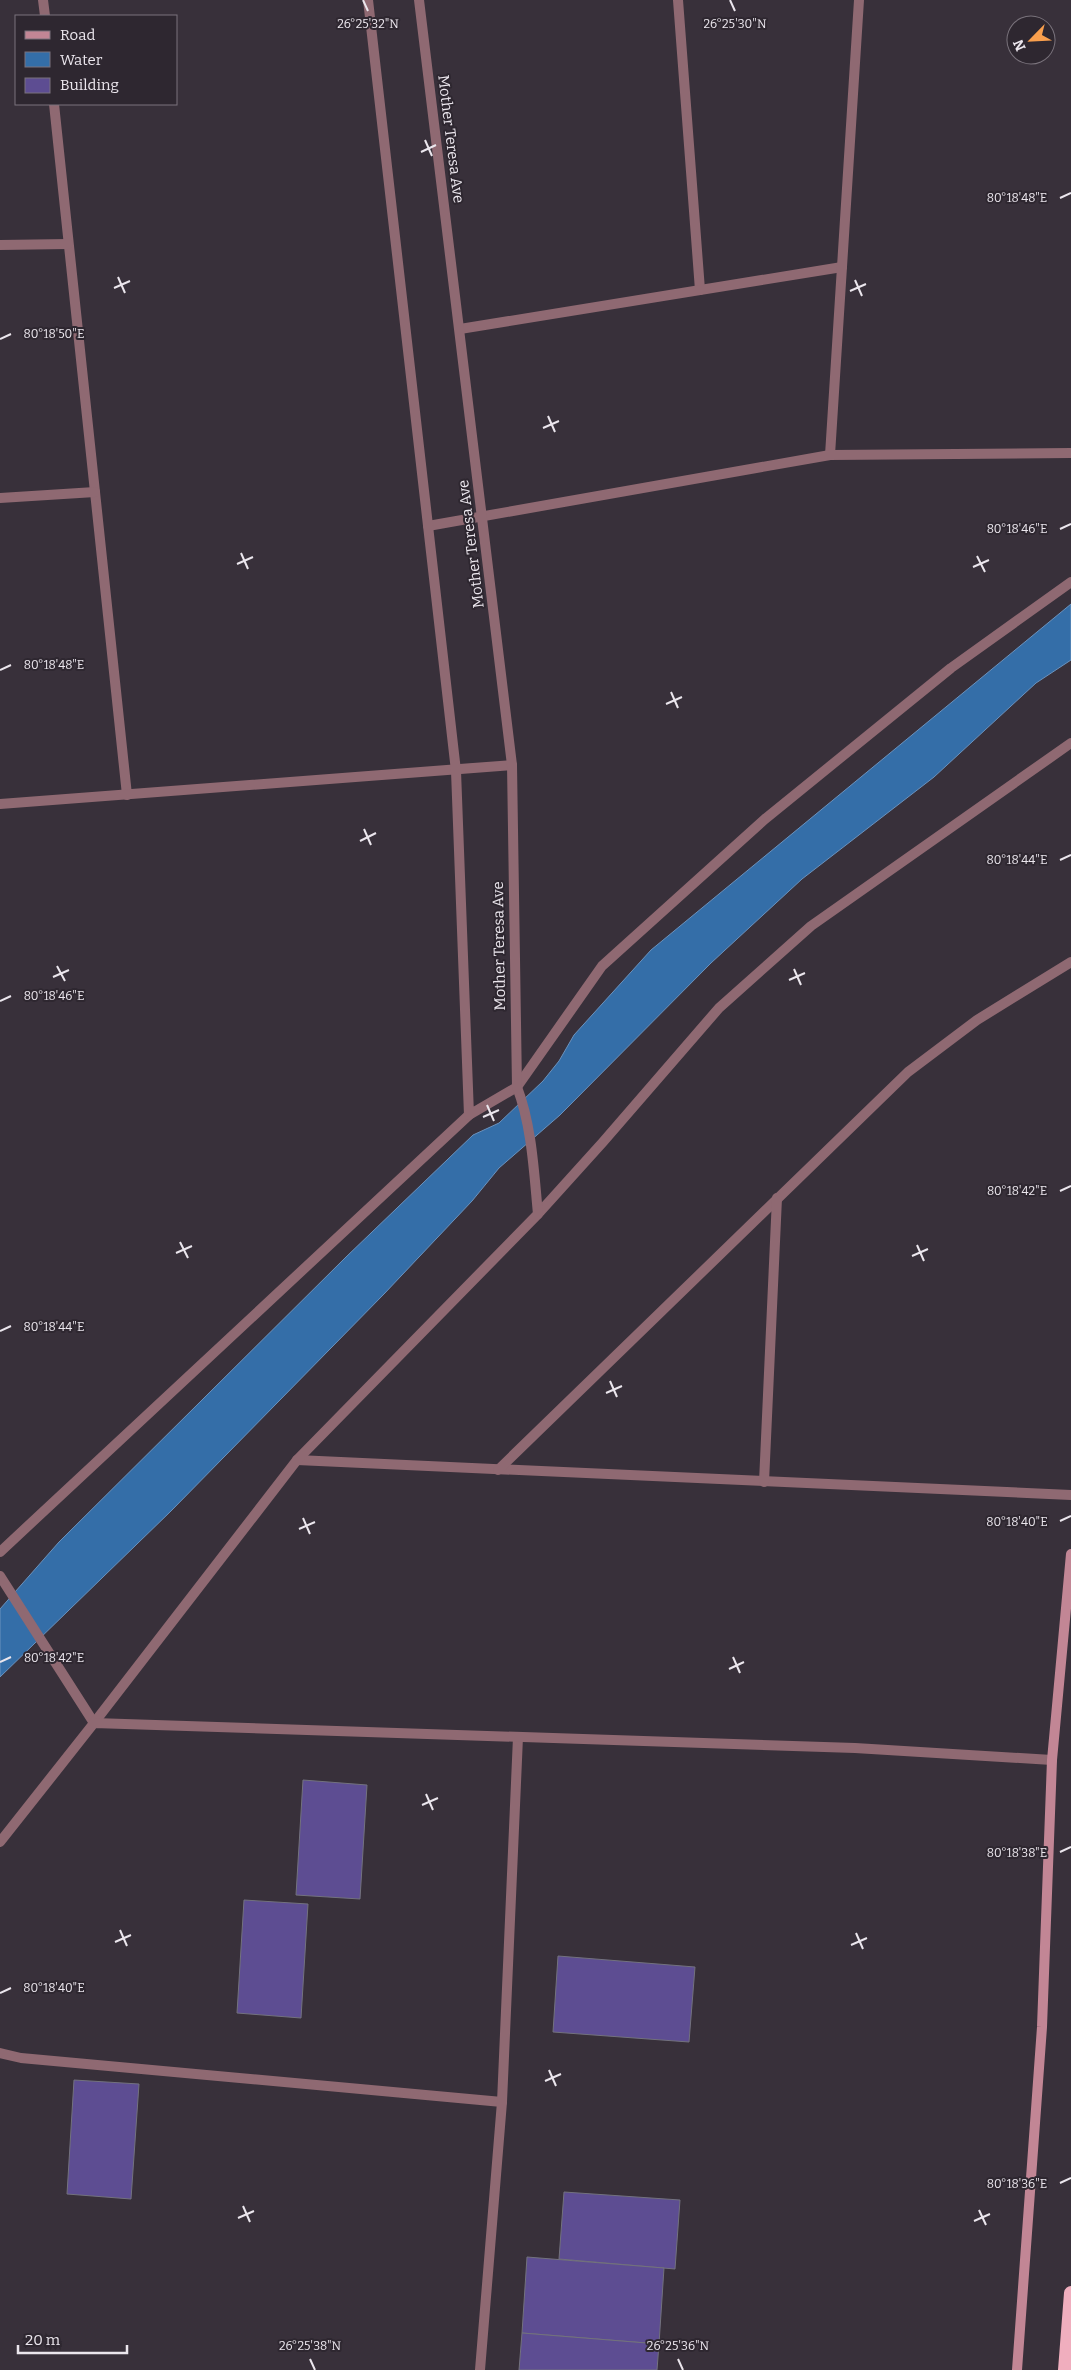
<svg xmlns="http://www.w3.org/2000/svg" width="1071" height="2370" viewBox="0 0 1071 2370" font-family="Bitter,serif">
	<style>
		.water { fill: #346ea8; stroke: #6b92bd }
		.building { fill: #5d4d92; stroke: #73727e }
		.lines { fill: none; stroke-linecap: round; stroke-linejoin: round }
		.minor { stroke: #8f6972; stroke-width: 10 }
		.tertiary { stroke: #8f6972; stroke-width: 10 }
		.secondary { stroke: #c28695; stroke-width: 10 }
		.trunk { stroke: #f0aebe; stroke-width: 14 }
		.ticks { fill: none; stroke: #ebe6ed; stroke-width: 2 }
		.labels { text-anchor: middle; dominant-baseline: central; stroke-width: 4; stroke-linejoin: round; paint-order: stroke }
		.street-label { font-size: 15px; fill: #ebe6ed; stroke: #2e2730 }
		.ticks-label { font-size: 12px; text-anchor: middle; fill: #ebe6ed; stroke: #2e2730; stroke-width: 4; stroke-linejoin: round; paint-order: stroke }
	</style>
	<rect width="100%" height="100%" fill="#38303a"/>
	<path class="water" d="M1071,604v56l-35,23 -102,94 -132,102 -91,84 -151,152 -61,53 -27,33 -88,93 -213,217 -171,166v-68l59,-67 287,-285 127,-122 26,-12 44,-42 16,-20 15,-26 77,-85z"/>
	<g class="building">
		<path d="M303,1780l64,5 -7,114 -64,-4z"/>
		<path d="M244,1900l64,4 -7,114 -64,-5z"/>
		<path d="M558,1956l137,11 -6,75 -136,-10z"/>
		<path d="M74,2080l65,4 -8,115 -64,-5z"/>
		<path d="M564,2192l116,8 -5,69 -116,-10z"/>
		<path d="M527,2257l137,11 -5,76 -137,-11z"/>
		<path d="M522,2333l137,11 -2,26h-138z"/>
	</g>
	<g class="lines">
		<g class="minor">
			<path d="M43,0l2,16"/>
			<path d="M678,0l22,290"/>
			<path d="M54,104l73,691"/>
			<path d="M0,245l68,-1"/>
			<path d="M460,329l382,-62"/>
			<path d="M830,455l29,-455"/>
			<path d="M0,498l95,-6"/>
			<path d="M428,526l402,-71 241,-2"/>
			<path d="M0,804l512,-39"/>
			<path d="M517,1087l85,-121 163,-147 186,-151 120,-86"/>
			<path d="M538,1214l65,-72 116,-134 92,-82 260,-183"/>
			<path d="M297,1460l774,35"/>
			<path d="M498,1470l410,-398 69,-52 94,-58"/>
			<path d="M764,1482l13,-284"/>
			<path d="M0,1552l469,-437"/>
			<path d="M0,1576l94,147"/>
			<path d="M0,2053l21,5 481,44"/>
			<path d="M480,2370l22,-268 16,-365"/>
		</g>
		<g class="tertiary">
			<path d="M368,0l88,771 13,344 48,-28"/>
			<path d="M94,1723l203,-263 241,-246c-4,-41 -6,-88 -21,-127l-5,-322 -93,-765"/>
			<path d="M0,1842l94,-119 761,25 197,12"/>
		</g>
		<path class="secondary" d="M1017,2370l25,-343 10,-267 19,-206"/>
		<path class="trunk" d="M1065,2370l6,-77"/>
	</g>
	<path class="ticks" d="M363,0l5,11M730,0l5,11M425,140l7,16M421,152l15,-7M1060,198l11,-5M118,277l7,16M855,280l7,16M114,288l16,-7M850,291l16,-7M0,339l11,-5M548,416l7,16M543,428l16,-7M1060,529l11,-5M241,553l7,16M977,556l8,16M237,564l16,-7M973,567l16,-7M0,670l11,-5M671,692l7,16M666,704l16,-7M364,829l7,16M360,841l16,-8M1060,860l11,-5M57,966l8,15M794,969l7,16M53,977l16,-7M789,980l16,-7M0,1001l11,-5M487,1105l7,16M483,1117l16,-7M1060,1191l11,-5M180,1242l8,16M917,1245l7,16M176,1253l16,-7M912,1256l16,-7M0,1331l11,-5M610,1381l7,16M606,1393l16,-7M303,1518l7,16M1060,1521l11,-5M299,1529l16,-7M733,1657l7,16M0,1662l11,-5M729,1669l15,-7M426,1794l7,16M422,1805l16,-7M1060,1852l11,-5M120,1930l7,16M856,1933l7,16M115,1942l16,-7M851,1945l16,-7M0,1993l11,-5M549,2070l7,16M545,2081l16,-7M1060,2183l11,-5M243,2206l7,16M979,2210l7,15M238,2218l16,-7M974,2221l16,-7M310,2359l5,11M678,2359l5,11"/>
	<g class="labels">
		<g class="street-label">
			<text transform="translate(451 139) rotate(83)">Mother Teresa Ave</text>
			<text transform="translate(471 544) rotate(-97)">Mother Teresa Ave</text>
			<text transform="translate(499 946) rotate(-91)">Mother Teresa Ave</text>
		</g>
	</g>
	<g class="ticks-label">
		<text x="368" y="28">26°25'32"N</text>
		<text x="735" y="28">26°25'30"N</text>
		<text x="1017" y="202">80°18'48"E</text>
		<text x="54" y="338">80°18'50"E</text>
		<text x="1017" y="533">80°18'46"E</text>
		<text x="54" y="669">80°18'48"E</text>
		<text x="1017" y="864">80°18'44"E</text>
		<text x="54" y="1000">80°18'46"E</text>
		<text x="1017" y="1195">80°18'42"E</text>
		<text x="54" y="1331">80°18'44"E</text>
		<text x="1017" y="1526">80°18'40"E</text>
		<text x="54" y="1662">80°18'42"E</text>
		<text x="1017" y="1857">80°18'38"E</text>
		<text x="54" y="1992">80°18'40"E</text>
		<text x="1017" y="2188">80°18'36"E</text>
		<text x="310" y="2350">26°25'38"N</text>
		<text x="678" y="2350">26°25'36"N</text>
	</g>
	<rect x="15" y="15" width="162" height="90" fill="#2e2730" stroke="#7a737c"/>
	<rect x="25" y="31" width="25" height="8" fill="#c28695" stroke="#7a737c"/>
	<text x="60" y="40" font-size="15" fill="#ebe6ed">Road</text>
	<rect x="25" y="52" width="25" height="15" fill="#346ea8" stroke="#7a737c"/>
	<text x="60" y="65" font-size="15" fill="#ebe6ed">Water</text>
	<rect x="25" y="78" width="25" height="15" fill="#5d4d92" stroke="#7a737c"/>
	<text x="60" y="90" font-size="15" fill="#ebe6ed">Building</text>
	<g transform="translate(1031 40) rotate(246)"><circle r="24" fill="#2e2730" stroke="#7a737c"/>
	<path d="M0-4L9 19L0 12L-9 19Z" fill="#f99f4d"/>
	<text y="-8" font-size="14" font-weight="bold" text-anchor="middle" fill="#ebe6ed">N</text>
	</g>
	<path d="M18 2345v8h109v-8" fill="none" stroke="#ebe6ed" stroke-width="2.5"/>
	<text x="25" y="2345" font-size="15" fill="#ebe6ed" stroke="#2e2730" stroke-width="4" paint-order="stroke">20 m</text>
</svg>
